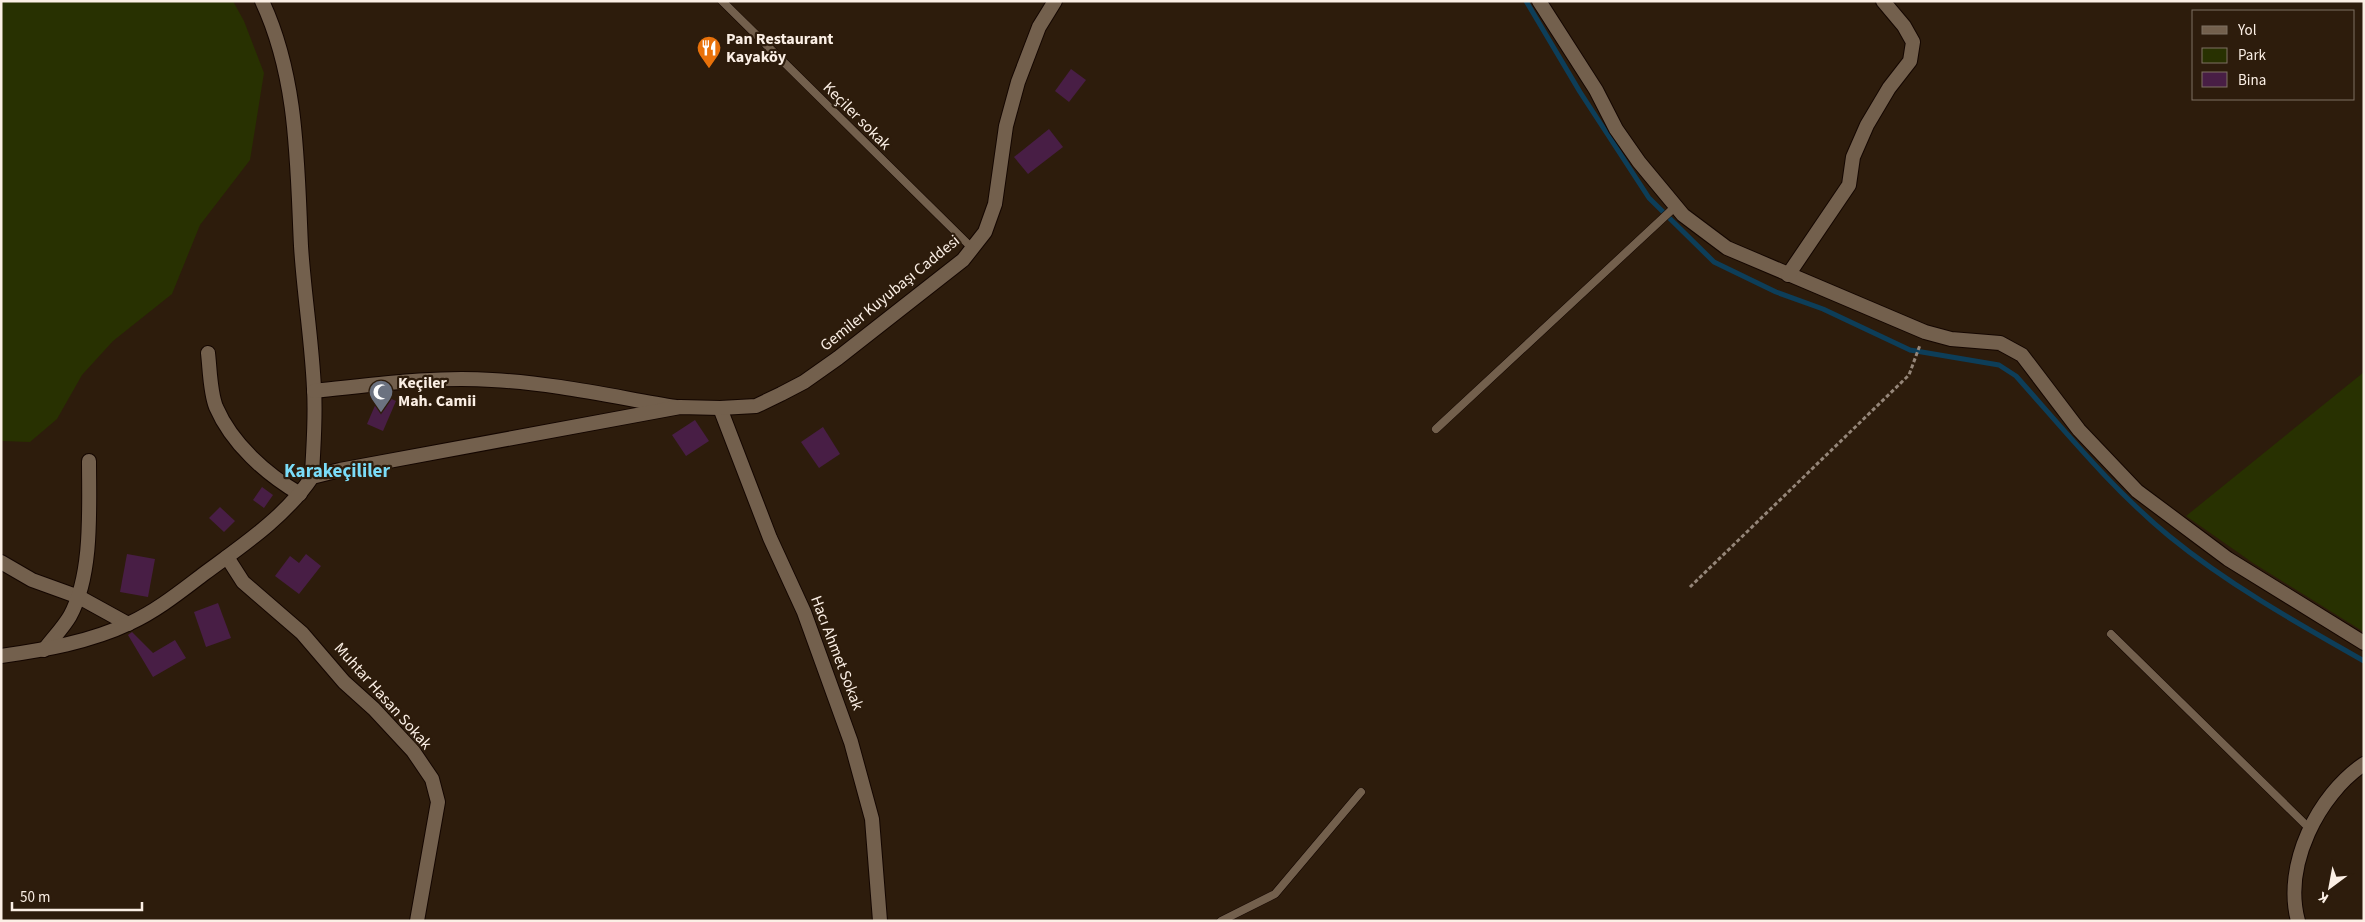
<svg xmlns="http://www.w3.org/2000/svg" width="2365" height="922" viewBox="0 0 2365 922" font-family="'Source Sans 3',sans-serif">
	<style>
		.green { fill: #283101 }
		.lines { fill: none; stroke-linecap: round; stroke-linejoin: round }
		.stream { stroke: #0d3e59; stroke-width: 5 }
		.building { fill: #481e45 }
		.service-casing { stroke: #140600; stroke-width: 9 }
		.minor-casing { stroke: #140600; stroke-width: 16 }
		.tertiary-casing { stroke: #140600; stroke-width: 16 }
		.path { stroke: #958679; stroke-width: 3; stroke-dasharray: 4 2.5; stroke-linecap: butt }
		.service { stroke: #73604d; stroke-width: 8 }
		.minor { stroke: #73604d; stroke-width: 14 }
		.tertiary { stroke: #73604d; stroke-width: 14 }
		.labels { text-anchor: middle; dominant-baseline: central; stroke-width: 4.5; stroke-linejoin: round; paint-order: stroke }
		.poi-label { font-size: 16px; font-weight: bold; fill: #fbefe5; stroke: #2d1c0c; text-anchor: start }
		.street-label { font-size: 16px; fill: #fbefe5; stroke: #2d1c0c }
		.quarter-label { font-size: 19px; font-weight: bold; fill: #7adcf8; stroke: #2d1c0c }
	</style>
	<rect width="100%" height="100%" fill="#2d1c0c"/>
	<g class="green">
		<path d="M1,1h232l11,20 20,52 -14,87 -50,65 -28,69 -59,47 -31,34 -25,44 -27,23 -29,-1z"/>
		<path d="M2364,372v260l-111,-69 -67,-47z"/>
	</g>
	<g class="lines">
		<path class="stream" d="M1526,1l54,91 69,106 65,64 62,30 47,17 87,41 89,15 17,11c49,55 96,113 153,160 60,49 128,87 195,125"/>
	</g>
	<g class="building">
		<path d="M1071,69l15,11 -17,22 -14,-11z"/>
		<path d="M1049,129l14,18 -35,27 -14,-17z"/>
		<path d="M380,394l16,7 -13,30 -16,-7z"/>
		<path d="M695,420l14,21 -23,15 -14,-21z"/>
		<path d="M823,427l17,27 -21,14 -18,-26z"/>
		<path d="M262,487l11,8 -9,13 -11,-8z"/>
		<path d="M220,507l15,14 -11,11 -15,-14z"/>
		<path d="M127,554l28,5 -7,38 -28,-5z"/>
		<path d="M306,554l15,12 -22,28 -24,-18 15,-20 9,7z"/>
		<path d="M218,603l13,35 -25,9 -12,-35z"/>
		<path d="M132,632l21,21 22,-13 11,18 -33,19 -25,-42z"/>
	</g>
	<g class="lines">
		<defs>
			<g id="service">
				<path d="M722,1l251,248"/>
				<path d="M1436,429l240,-223"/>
				<path d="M2111,634l199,195"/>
				<path d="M1221,921l54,-27 86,-102"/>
			</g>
			<g id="minor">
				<path d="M262,1c36,77 35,162 39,245 3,48 11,96 13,143 2,29 -1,59 -2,88"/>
				<path d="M1539,1l57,89 20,39 23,33 44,53 44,33 198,84 26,7 49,4 22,12 57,75 58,61 91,68 136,84"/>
				<path d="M1788,275l61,-90 4,-28 14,-32 22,-37 21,-27 3,-19 -9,-16 -21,-25"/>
				<path d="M208,353c2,17 2,39 8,54 16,37 50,67 84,87"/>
				<path d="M314,391c59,-6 119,-15 178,-11 62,3 123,17 184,27"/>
				<path d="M720,408l50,130 34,74 47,130 21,77 8,102"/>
				<path d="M227,557l16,25 59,51 42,49 30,27 39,42 19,28 6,23 -21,119"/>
				<path d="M1,562l31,18 47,17 49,27"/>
				<path d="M44,650c8,-11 19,-22 26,-34 23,-42 19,-108 19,-155"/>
				<path d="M2298,921c-15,-56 20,-126 66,-157"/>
			</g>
			<path id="tertiary" d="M1,656c43,-6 89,-14 129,-33 28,-13 51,-32 75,-50 38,-28 81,-57 107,-96l28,-7 340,-63 40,1 36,-2 25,-12 23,-12 34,-24 125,-98 22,-28 10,-28 11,-78 12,-44 21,-55 16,-26"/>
		</defs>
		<use href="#service" class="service-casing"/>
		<use href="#minor" class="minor-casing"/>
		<use href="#tertiary" class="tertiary-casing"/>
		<path class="path" d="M1690,587l219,-212 11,-30"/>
		<use href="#service" class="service"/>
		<use href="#minor" class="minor"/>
		<use href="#tertiary" class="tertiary"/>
	</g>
	<defs>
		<symbol id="restaurant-pin" viewBox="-11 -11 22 30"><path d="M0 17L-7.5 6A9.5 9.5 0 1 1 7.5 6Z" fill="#e8710a" stroke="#2d1c0c"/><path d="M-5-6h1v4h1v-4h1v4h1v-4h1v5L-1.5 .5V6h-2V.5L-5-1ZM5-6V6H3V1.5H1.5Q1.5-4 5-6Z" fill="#fff"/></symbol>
		<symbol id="mosque-pin" viewBox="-11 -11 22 30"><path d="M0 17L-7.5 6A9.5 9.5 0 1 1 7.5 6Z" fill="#6b7280" stroke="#2d1c0c"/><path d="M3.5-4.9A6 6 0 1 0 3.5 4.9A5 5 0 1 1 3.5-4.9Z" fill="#fff"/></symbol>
	</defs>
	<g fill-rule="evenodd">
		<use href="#restaurant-pin" x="695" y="34" width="28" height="38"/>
		<use href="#mosque-pin" x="367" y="378" width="28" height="38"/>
	</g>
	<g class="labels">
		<g class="poi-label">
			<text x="726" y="39">Pan Restaurant<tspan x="726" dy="18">Kayaköy</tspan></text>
			<text x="398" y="383">Keçiler<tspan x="398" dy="18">Mah. Camii</tspan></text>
		</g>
		<g class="street-label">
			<text transform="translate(857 116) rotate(45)">Keçiler sokak</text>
			<text transform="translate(890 293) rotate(-39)">Gemiler Kuyubaşı Caddesi</text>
			<text transform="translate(837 653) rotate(69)">Hacı Ahmet Sokak</text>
			<text transform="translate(383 696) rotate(48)">Muhtar Hasan Sokak</text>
		</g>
		<g class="quarter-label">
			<text x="337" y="471">Karakeçililer</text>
		</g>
	</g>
	<rect width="2365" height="922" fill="none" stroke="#fbefe5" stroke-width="5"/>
	<rect x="2192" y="10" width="162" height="90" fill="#2d1c0c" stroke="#7f7063"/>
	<rect x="2202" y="26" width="25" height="8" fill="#73604d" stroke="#7f7063"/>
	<text x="2238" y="35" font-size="15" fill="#fbefe5">Yol</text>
	<rect x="2202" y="48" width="25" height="15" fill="#283101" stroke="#7f7063"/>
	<text x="2238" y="60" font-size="15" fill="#fbefe5">Park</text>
	<rect x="2202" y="72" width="25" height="15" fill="#481e45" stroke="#7f7063"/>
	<text x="2238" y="85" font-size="15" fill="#fbefe5">Bina</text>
	<g transform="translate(2330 887) rotate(212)" stroke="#2d1c0c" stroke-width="4" paint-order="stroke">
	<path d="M0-4L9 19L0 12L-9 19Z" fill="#fbefe5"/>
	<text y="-8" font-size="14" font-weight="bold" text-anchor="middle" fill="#fbefe5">K</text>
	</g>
	<path d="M12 902v8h130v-8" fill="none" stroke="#fbefe5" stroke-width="2.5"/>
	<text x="20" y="902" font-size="15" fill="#fbefe5" stroke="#2d1c0c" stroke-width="4" paint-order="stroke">50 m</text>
</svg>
